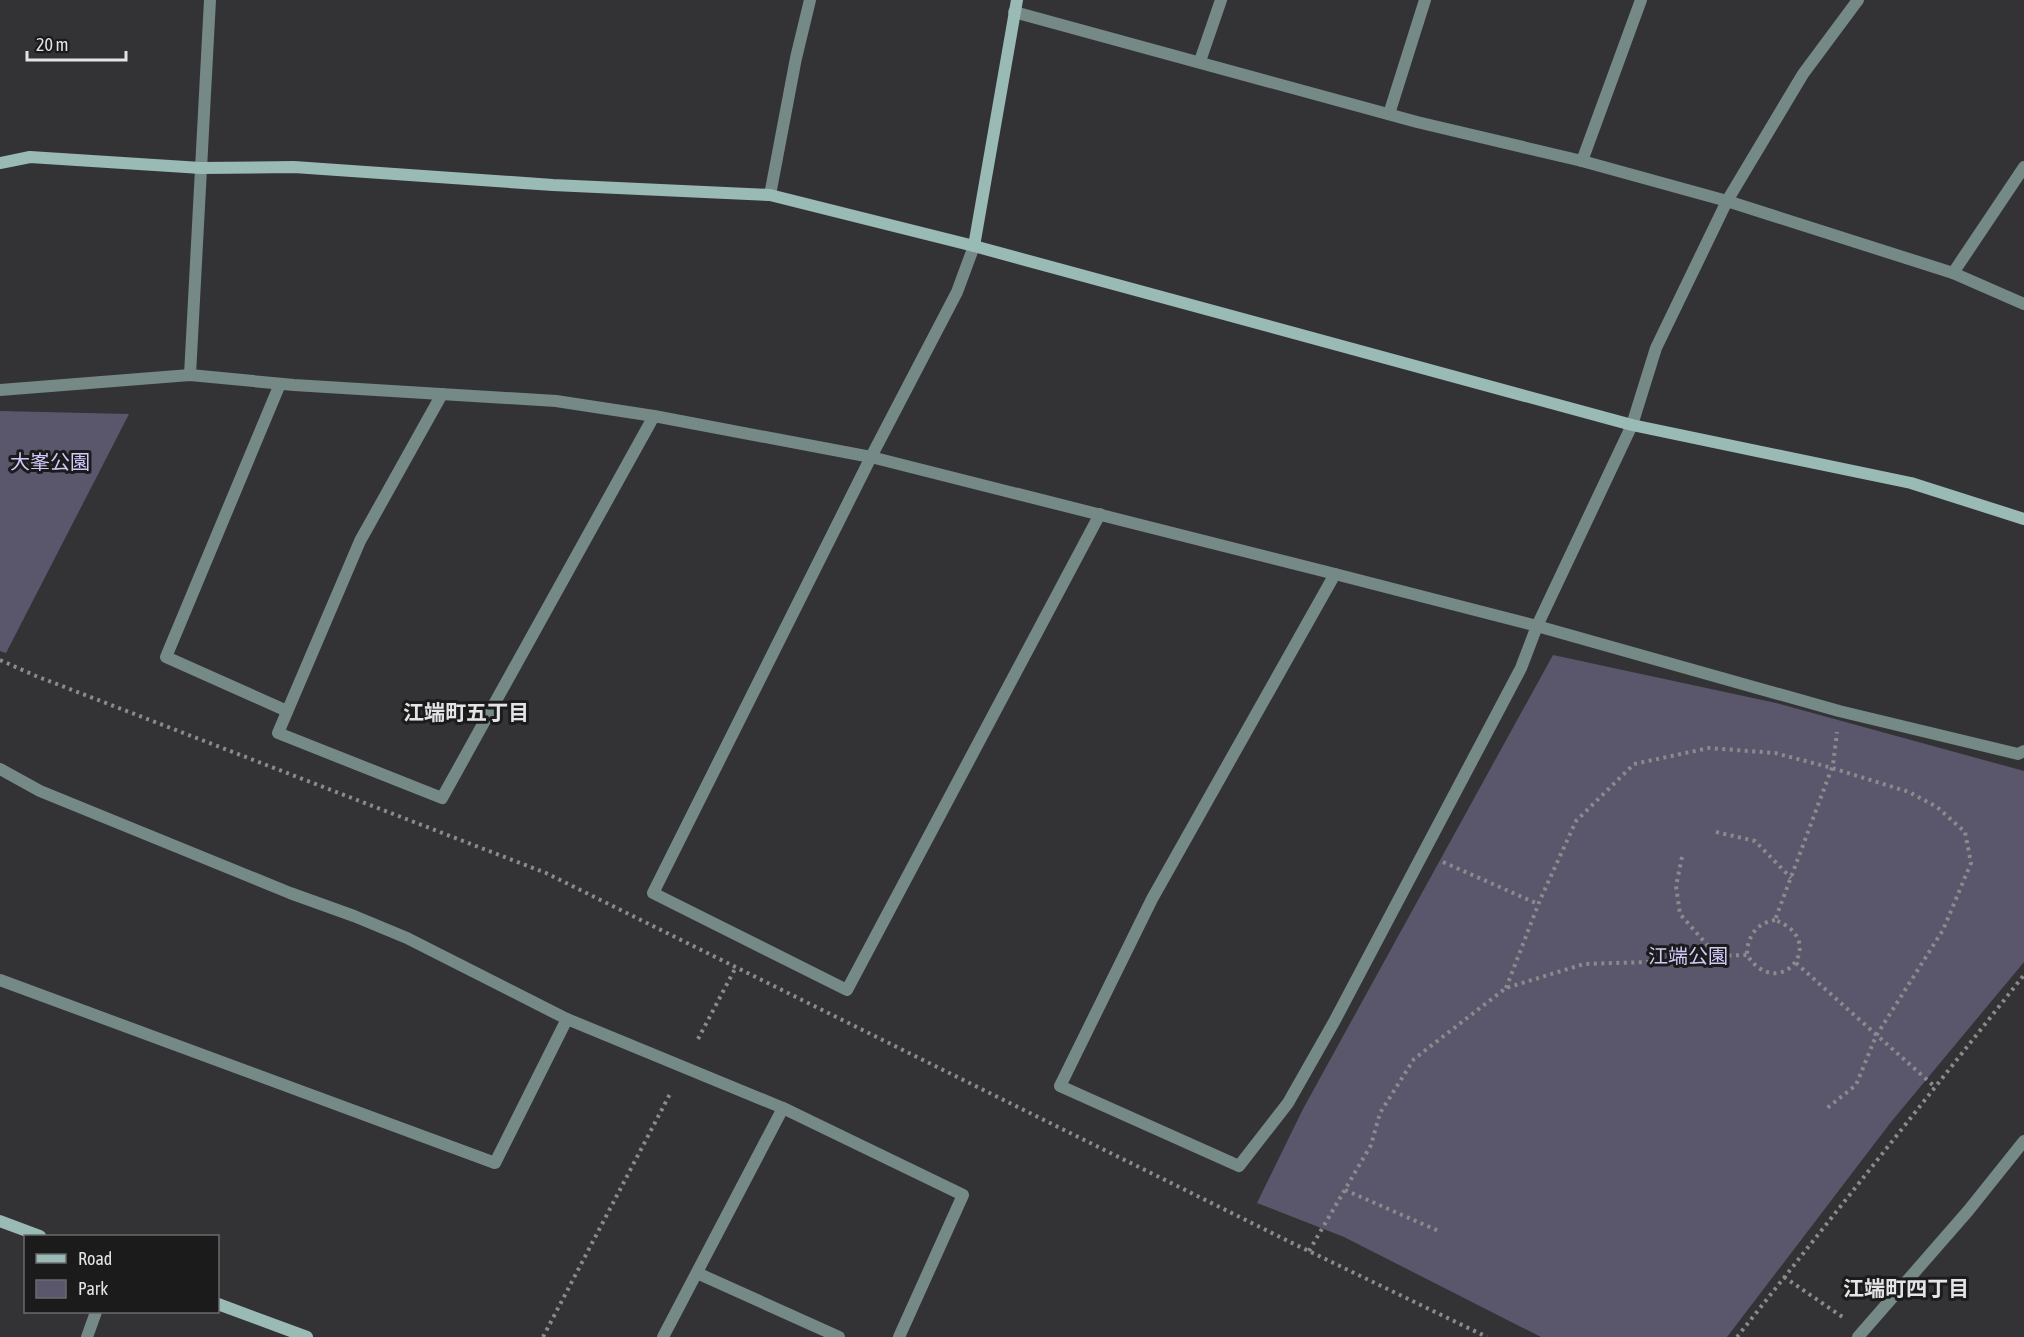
<svg xmlns="http://www.w3.org/2000/svg" width="2024" height="1337" viewBox="0 0 2024 1337" font-family="'Asap Condensed','Noto Sans JP',sans-serif">
	<style>
		.green { fill: #5a576d }
		.lines { fill: none; stroke-linecap: round; stroke-linejoin: round }
		.path { stroke: #8b8b8d; stroke-width: 4; stroke-dasharray: 3 4.5; stroke-linecap: butt }
		.street { stroke: #758986; stroke-width: 12 }
		.secondary { stroke: #99bab5; stroke-width: 12 }
		.labels { text-anchor: middle; dominant-baseline: central; stroke-width: 6; stroke-linejoin: round; paint-order: stroke }
		.park-label { font-size: 20px; fill: #d0c9f9; stroke: #1b1b1c }
		.neighbourhood-label { font-size: 21px; font-weight: bold; fill: #e4e3e5; stroke: #1b1b1c }
	</style>
	<rect width="100%" height="100%" fill="#333336"/>
	<g class="green">
		<path d="M0,411l129,3 -123,239 -6,-2z"/>
		<path d="M1553,655l223,48 248,68v191l-133,160 -164,215h-186l-197,-100 -87,-34 46,-94z"/>
	</g>
	<g class="lines">
		<g class="path">
			<path d="M0,660l36,16 510,197 742,368 199,96"/>
			<path d="M1716,832l39,9 36,37"/>
			<path d="M1682,857l-6,29 4,28 36,41"/>
			<path d="M1443,862l95,42"/>
			<path d="M1775,920c-18,3 -28,16 -28,35 32,49 84,-14 28,-35l58,-155 4,-33"/>
			<path d="M1796,963l139,124"/>
			<path d="M1506,988l34,-88 36,-79 58,-57 75,-16 66,5 57,15 77,24 28,15 28,25 6,31 -28,67 -67,106 -20,49 -30,24"/>
			<path d="M698,1039l38,-72"/>
			<path d="M1345,1190l96,42"/>
			<path d="M1309,1251l62,-106 9,-32 34,-54 92,-71 78,-24 94,-3 39,-5 30,-1"/>
			<path d="M1784,1277l60,41"/>
			<path d="M543,1337l128,-245"/>
			<path d="M1737,1337l287,-362"/>
		</g>
		<g class="street">
			<path d="M1014,12l403,110 165,39 145,40 226,72 71,31"/>
			<path d="M1200,61l21,-61"/>
			<path d="M1389,114l36,-114"/>
			<path d="M1582,161l59,-161"/>
			<path d="M770,195l26,-137 14,-58"/>
			<path d="M974,246l-17,46 -86,165 -218,436 194,97 253,-476"/>
			<path d="M1953,273l71,-106"/>
			<path d="M190,375l20,-375"/>
			<path d="M280,384l-114,273 121,54"/>
			<path d="M0,390l190,-15 104,10 262,16 98,15 217,41 464,117 202,52 302,85 179,43 6,-3"/>
			<path d="M442,394l-82,147 -82,192 164,65 212,-382"/>
			<path d="M1335,574l-183,325 -92,187 179,80 49,-63 46,-81 187,-354 16,-42 95,-201 24,-77 71,-147 76,-127 55,-74"/>
			<path d="M0,769l40,22 250,102 64,23 53,22 160,81 216,89 180,87 -64,142"/>
			<path d="M0,980l495,183 72,-144"/>
			<path d="M697,1273l142,64"/>
			<path d="M87,1337l9,-25"/>
			<path d="M663,1337l120,-229"/>
			<path d="M1858,1337l110,-126 56,-70"/>
		</g>
		<g class="secondary">
			<path d="M0,163l30,-6 171,11 93,-1 259,18 217,10 204,51 658,179 279,58 113,36"/>
			<path d="M974,246l43,-246"/>
			<path d="M0,1221l40,15"/>
			<path d="M218,1304l89,33"/>
		</g>
	</g>
	<g class="labels">
		<g class="park-label">
			<text x="50" y="461">大峯公園</text>
			<text x="1688" y="955">江端公園</text>
		</g>
		<g class="neighbourhood-label">
			<text x="466" y="712">江端町五丁目</text>
			<text x="1906" y="1288">江端町四丁目</text>
		</g>
	</g>
	<rect x="24" y="1235" width="195" height="78" fill="#1b1b1c" stroke="#6b6b6c" stroke-width="1.5"/>
	<rect x="36" y="1254" width="30" height="9" fill="#99bab5" stroke="#6b6b6c" stroke-width="1.5"/>
	<text x="78" y="1265" font-size="18" fill="#e4e3e5">Road</text>
	<rect x="36" y="1280" width="30" height="18" fill="#5a576d" stroke="#6b6b6c" stroke-width="1.5"/>
	<text x="78" y="1295" font-size="18" fill="#e4e3e5">Park</text>
	<path d="M27 51v9h99v-9" fill="none" stroke="#e4e3e5" stroke-width="3"/>
	<text x="36" y="51" font-size="18" fill="#e4e3e5" stroke="#1b1b1c" stroke-width="4.5" paint-order="stroke">20 m</text>
</svg>
